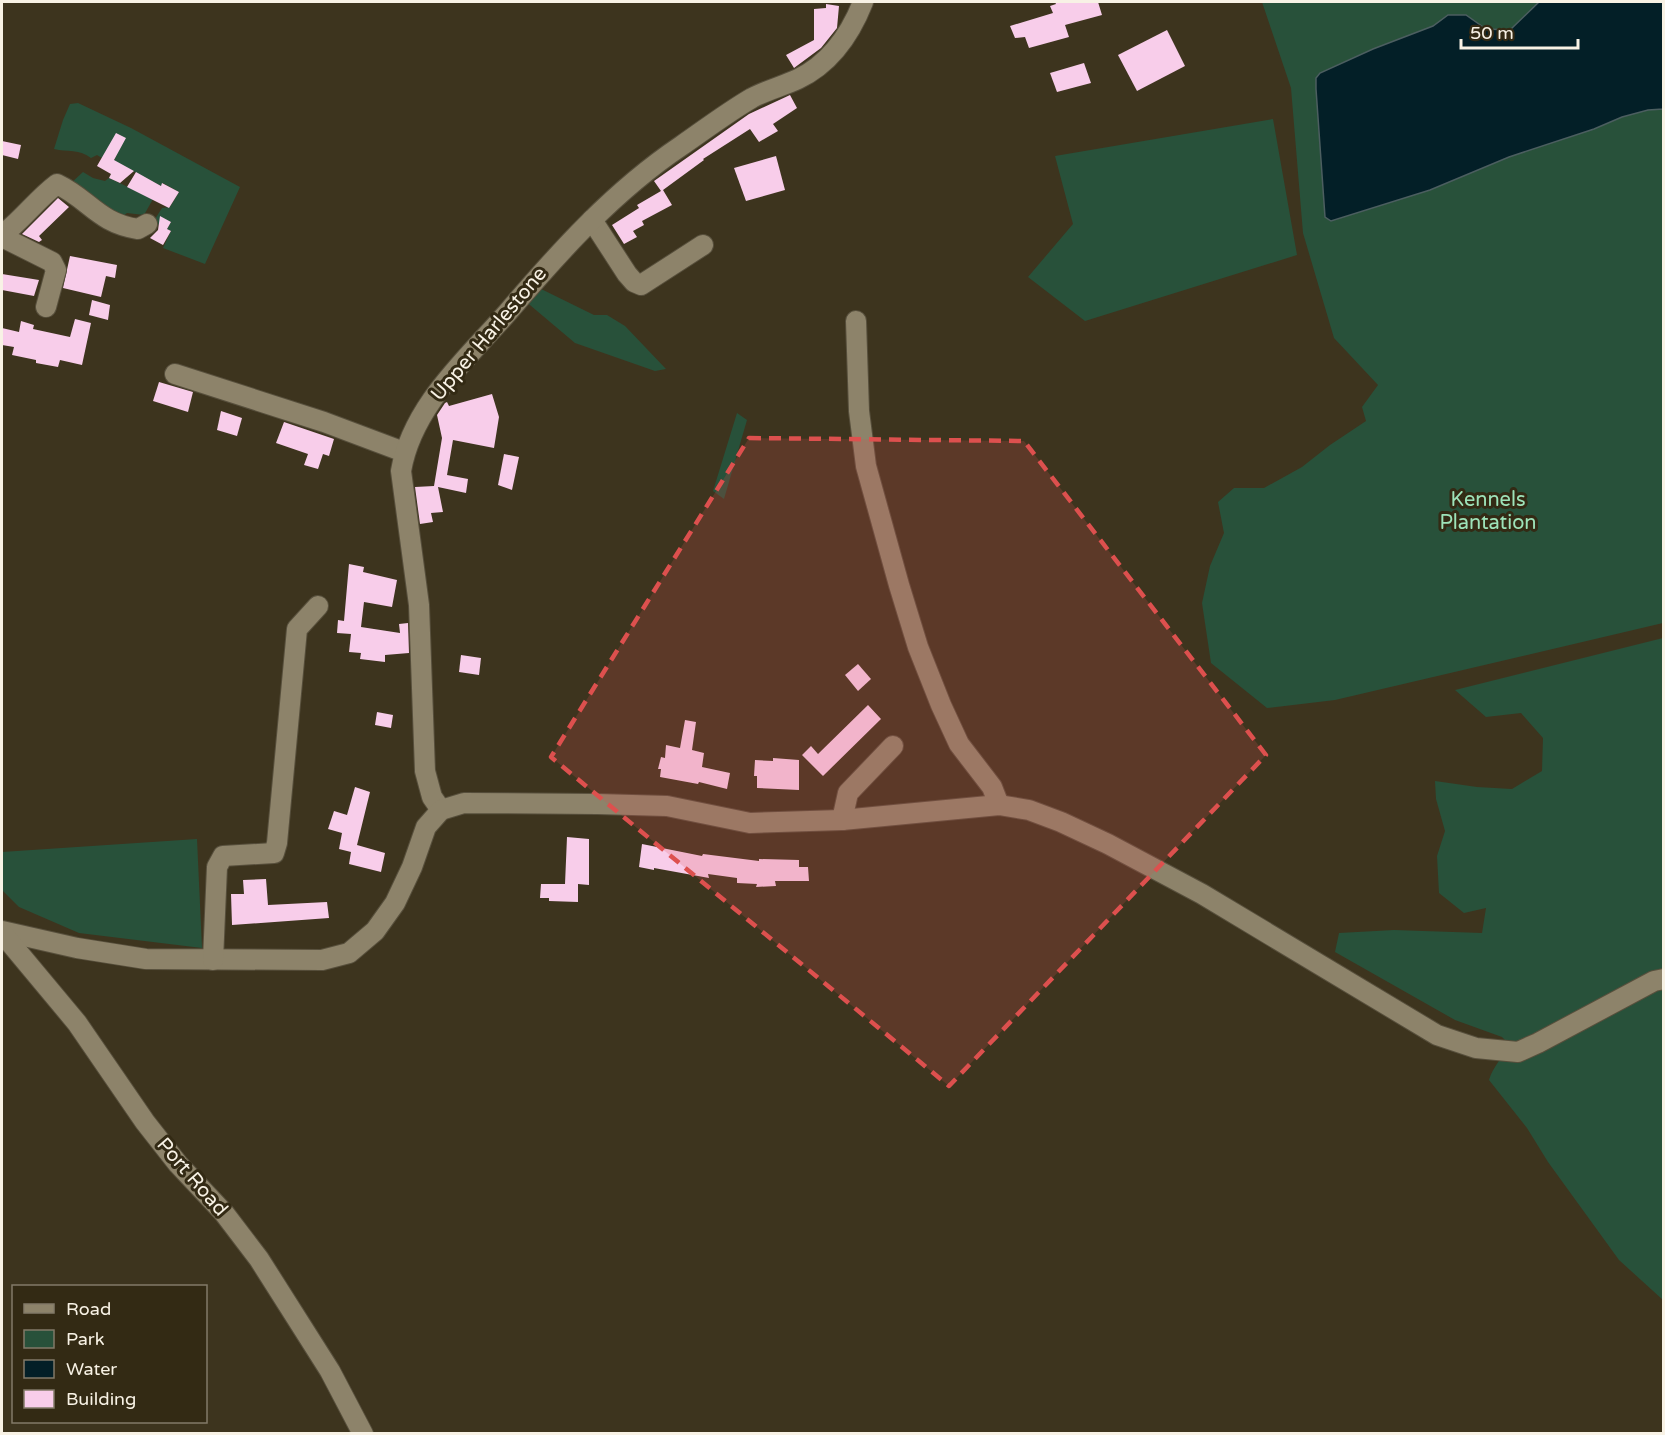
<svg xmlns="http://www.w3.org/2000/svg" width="1665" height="1435" viewBox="0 0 1665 1435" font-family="'Varela Round',sans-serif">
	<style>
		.green { fill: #28513a }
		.water { fill: #031f27; stroke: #4c5e60; stroke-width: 1.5 }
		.building { fill: #f8cdea }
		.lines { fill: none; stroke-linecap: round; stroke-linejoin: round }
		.minor-casing { stroke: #574f3c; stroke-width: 22 }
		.minor { stroke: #8d836a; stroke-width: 20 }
		.marked { fill: #dd504e; fill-opacity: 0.2; stroke: #dd504e; stroke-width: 4.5; stroke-dasharray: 12 8; stroke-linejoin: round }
		.labels { text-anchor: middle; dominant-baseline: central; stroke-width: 6; stroke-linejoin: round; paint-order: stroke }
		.street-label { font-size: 20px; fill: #f8f2e5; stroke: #332a14 }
		.park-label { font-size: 20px; fill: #9de3b9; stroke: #332a14 }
	</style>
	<rect width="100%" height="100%" fill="#3d341e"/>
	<g class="green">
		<path d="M1262,2h401v621l-328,77 -68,8 -56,-45 -9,-60 8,-37 14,-33 -6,-31 16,-14h30l38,-21 28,-22 36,-24 -4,-14 16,-22 -44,-47 -31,-105 -12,-145z"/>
		<path d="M78,103l53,25 109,59 -35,77 -42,-16 8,-17 -4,-2 4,-7 -12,3 -4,-6 7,-11 8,-1 9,-15 -16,-9 -2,3 -30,-16 -18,-7 4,-9 -9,-5 -6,9 -5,-3 -6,3c-11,-9 -24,-6 -37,-9l9,-29 7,-16z"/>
		<path d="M1273,119l24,136 -212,66 -57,-44 45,-53 -18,-68z"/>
		<path d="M83,172l10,6 12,3 4,-3 44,21 -9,16 -17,-2 -8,6 -49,-35z"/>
		<path d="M535,286l59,29h13l18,11 41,43 -11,2 -80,-28 -51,-43z"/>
		<path d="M737,413l10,7 -23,79 -11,-8z"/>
		<path d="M1663,638v662l-44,-40 -71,-98 -21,-34 -38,-48c4,-14 14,-22 20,-36l-7,-7 -47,-17 -120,-68 4,-19 55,-3 88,3 4,-25 -22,5 -25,-20 -2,-37 8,-25 -9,-32 -1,-18 42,6 35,2 30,-18 1,-33 -22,-25 -35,4 -31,-27z"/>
		<path d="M197,839l5,109 -123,-15 -60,-26 -17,-17v-38z"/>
	</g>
	<path class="water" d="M1539,2h124v107l-15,1 -26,7 -28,12 -85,28 -79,33 -99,31 -6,-4 -9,-128v-11l4,-5 53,-24 60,-23 15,-11h18l20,14 24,1z"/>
	<g class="building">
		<path d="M1055,2h43l4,13 -37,10 4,12 -40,11 -4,-11 -10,1 -5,-12 43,-13 -3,-7 6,-2z"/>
		<path d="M826,4l13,2 -2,22 -16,20 -27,20 -8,-13 28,-15v-31l12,-1z"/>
		<path d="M1167,30l18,36 -48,25 -19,-36z"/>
		<path d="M1084,63l7,20 -34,9 -7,-19z"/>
		<path d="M790,95l7,13 -24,16 5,7 -19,11 -9,-13 -47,30 1,1 -41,30 9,15 -30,16 2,4 -11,6 4,6 -13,7 -12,-19 27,-17 -2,-3 24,-14 -7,-10 95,-67z"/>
		<path d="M116,133l10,5 -12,22 20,11 -14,12 -11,-5 2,-4 -14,-8z"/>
		<path d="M2,141l19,4 -3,14 -16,-4z"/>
		<path d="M776,156l9,34 -39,11 -12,-33z"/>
		<path d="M136,172l25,14 1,-3 17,9 -10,16 -42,-21z"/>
		<path d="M58,198l11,9 -30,29 3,4 -3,2 -17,-8z"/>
		<path d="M160,216l11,6 -4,7 4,2 -8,14 -13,-7 8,-8z"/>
		<path d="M70,256l47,9 -2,13 -9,-2 -5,21 -38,-9z"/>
		<path d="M2,274l37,6 -5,16 -32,-6z"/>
		<path d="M92,300l18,5 -2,15 -19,-5z"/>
		<path d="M75,319l16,4 -9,42 -22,-5 -2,7 -22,-4v-3l-24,-5 2,-8 -12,-2v-17l17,4 2,-11 13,4 -1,4 37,8z"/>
		<path d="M159,382l34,10 -5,20 -35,-11z"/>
		<path d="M492,394l7,23 -5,31 -41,-8 -6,35 21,4 -2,14 -28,-6 5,25 -12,1 2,9 -13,2 -5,-37 19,-1 8,-48 -5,-23 8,-12 2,-1 2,4z"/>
		<path d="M221,411l21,7 -5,18 -20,-6z"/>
		<path d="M284,422l50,17 -5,17 -6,-2 -5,15 -14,-4 4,-11 -32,-11z"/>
		<path d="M504,454l15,3 -7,33 -14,-5z"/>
		<path d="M349,564l15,3 -1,5 34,8 -5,27 -28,-5 -3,25 39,6 -1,-9 9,-1 1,30 -24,2v7l-25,-3 1,-6 -12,-1 2,-18 -14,-1 1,-13 6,1z"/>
		<path d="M461,655l20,3 -2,17 -20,-3z"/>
		<path d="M858,664l13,15 -13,12 -13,-16z"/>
		<path d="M868,705l13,14 -58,57 -21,-21 9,-9 7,8z"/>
		<path d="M377,712l16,3 -2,13 -16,-3z"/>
		<path d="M685,720l11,2 -4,28 12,3 -2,14 28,6 -3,16 -28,-7 -1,2 -38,-7 1,-8h-3l3,-12 4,1 1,-13 14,3z"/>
		<path d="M773,758l26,2v30l-42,-2v-12h-3l1,-16 18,1z"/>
		<path d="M355,787l15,5 -13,53 28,8 -4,19 -32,-8 2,-12 -12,-3 3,-16 -14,-4 6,-18 13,4z"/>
		<path d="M567,837l22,2v46l-11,-1v18l-29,-1v-3h-9l1,-14h24z"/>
		<path d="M642,844l60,12 1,-2 56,7v-2l40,1v7h9l1,14h-34l1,5 -20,1 1,-3 -20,-1v-5l-29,-4 1,4 -55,-10v2l-15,-3z"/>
		<path d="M266,879l2,26 59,-3 2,16 -97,7 -1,-31h13l-1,-14z"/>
	</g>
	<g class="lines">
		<defs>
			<g id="minor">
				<path d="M592,220l35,54 7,8 7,3 62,-40"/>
				<path d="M2,235c20,-15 35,-36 55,-51 32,15 41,39 81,45l9,-5"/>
				<path d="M2,237l50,25 4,8 -10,37"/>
				<path d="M856,321l3,90 7,55 33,119 19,62 23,58 18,39 33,43 7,18"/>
				<path d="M175,374l149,48 80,30"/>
				<path d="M441,810l-9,-13 -7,-26 -6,-166 -18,-134c11,-65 66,-112 107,-159 52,-61 106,-121 173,-166 23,-16 47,-34 71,-48 15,-8 31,-12 46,-19 33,-16 52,-44 65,-77"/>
				<path d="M842,820l6,-27 45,-47"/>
				<path d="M2,931l75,17 69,11 176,1 27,-7 26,-22 20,-28 17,-36 14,-40 15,-17 23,-7 133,1 70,2 83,17 92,-3 157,-15 30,5 32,12 47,22 94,50 235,141 39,13 42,4 20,-9 116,-62 10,-2"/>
				<path d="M2,933l75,90 68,99 33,42 46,49 35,46 71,112 33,63"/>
				<path d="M213,960l4,-93 6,-11 51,-3 3,-10 20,-214 21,-23"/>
			</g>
		</defs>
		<use href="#minor" class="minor-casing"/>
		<use href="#minor" class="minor"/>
	</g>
	<path class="marked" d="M749,438l275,3 242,314 -317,331 -398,-329z"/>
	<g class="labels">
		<g class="street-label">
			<text transform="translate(489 334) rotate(-50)">Upper Harlestone</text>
			<text transform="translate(192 1177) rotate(49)">Port Road</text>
		</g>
		<g class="park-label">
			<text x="1488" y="500">Kennels<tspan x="1488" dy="23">Plantation</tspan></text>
		</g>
	</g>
	<rect width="1665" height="1435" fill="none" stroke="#f8f2e5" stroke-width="6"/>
	<rect x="12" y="1285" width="195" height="138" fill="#332a14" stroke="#827a68" stroke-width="1.5"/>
	<rect x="24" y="1304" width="30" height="9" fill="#8d836a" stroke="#827a68" stroke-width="1.5"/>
	<text x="66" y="1315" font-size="18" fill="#f8f2e5">Road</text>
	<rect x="24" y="1330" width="30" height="18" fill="#28513a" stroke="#827a68" stroke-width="1.5"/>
	<text x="66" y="1345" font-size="18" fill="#f8f2e5">Park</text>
	<rect x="24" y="1360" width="30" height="18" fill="#031f27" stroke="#827a68" stroke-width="1.5"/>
	<text x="66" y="1375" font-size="18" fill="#f8f2e5">Water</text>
	<rect x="24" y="1390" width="30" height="18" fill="#f8cdea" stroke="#827a68" stroke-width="1.5"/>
	<text x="66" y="1405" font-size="18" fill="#f8f2e5">Building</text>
	<path d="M1461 39v9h117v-9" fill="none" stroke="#f8f2e5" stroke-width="3"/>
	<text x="1470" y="39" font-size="18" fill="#f8f2e5" stroke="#332a14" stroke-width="4.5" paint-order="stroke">50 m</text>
</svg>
